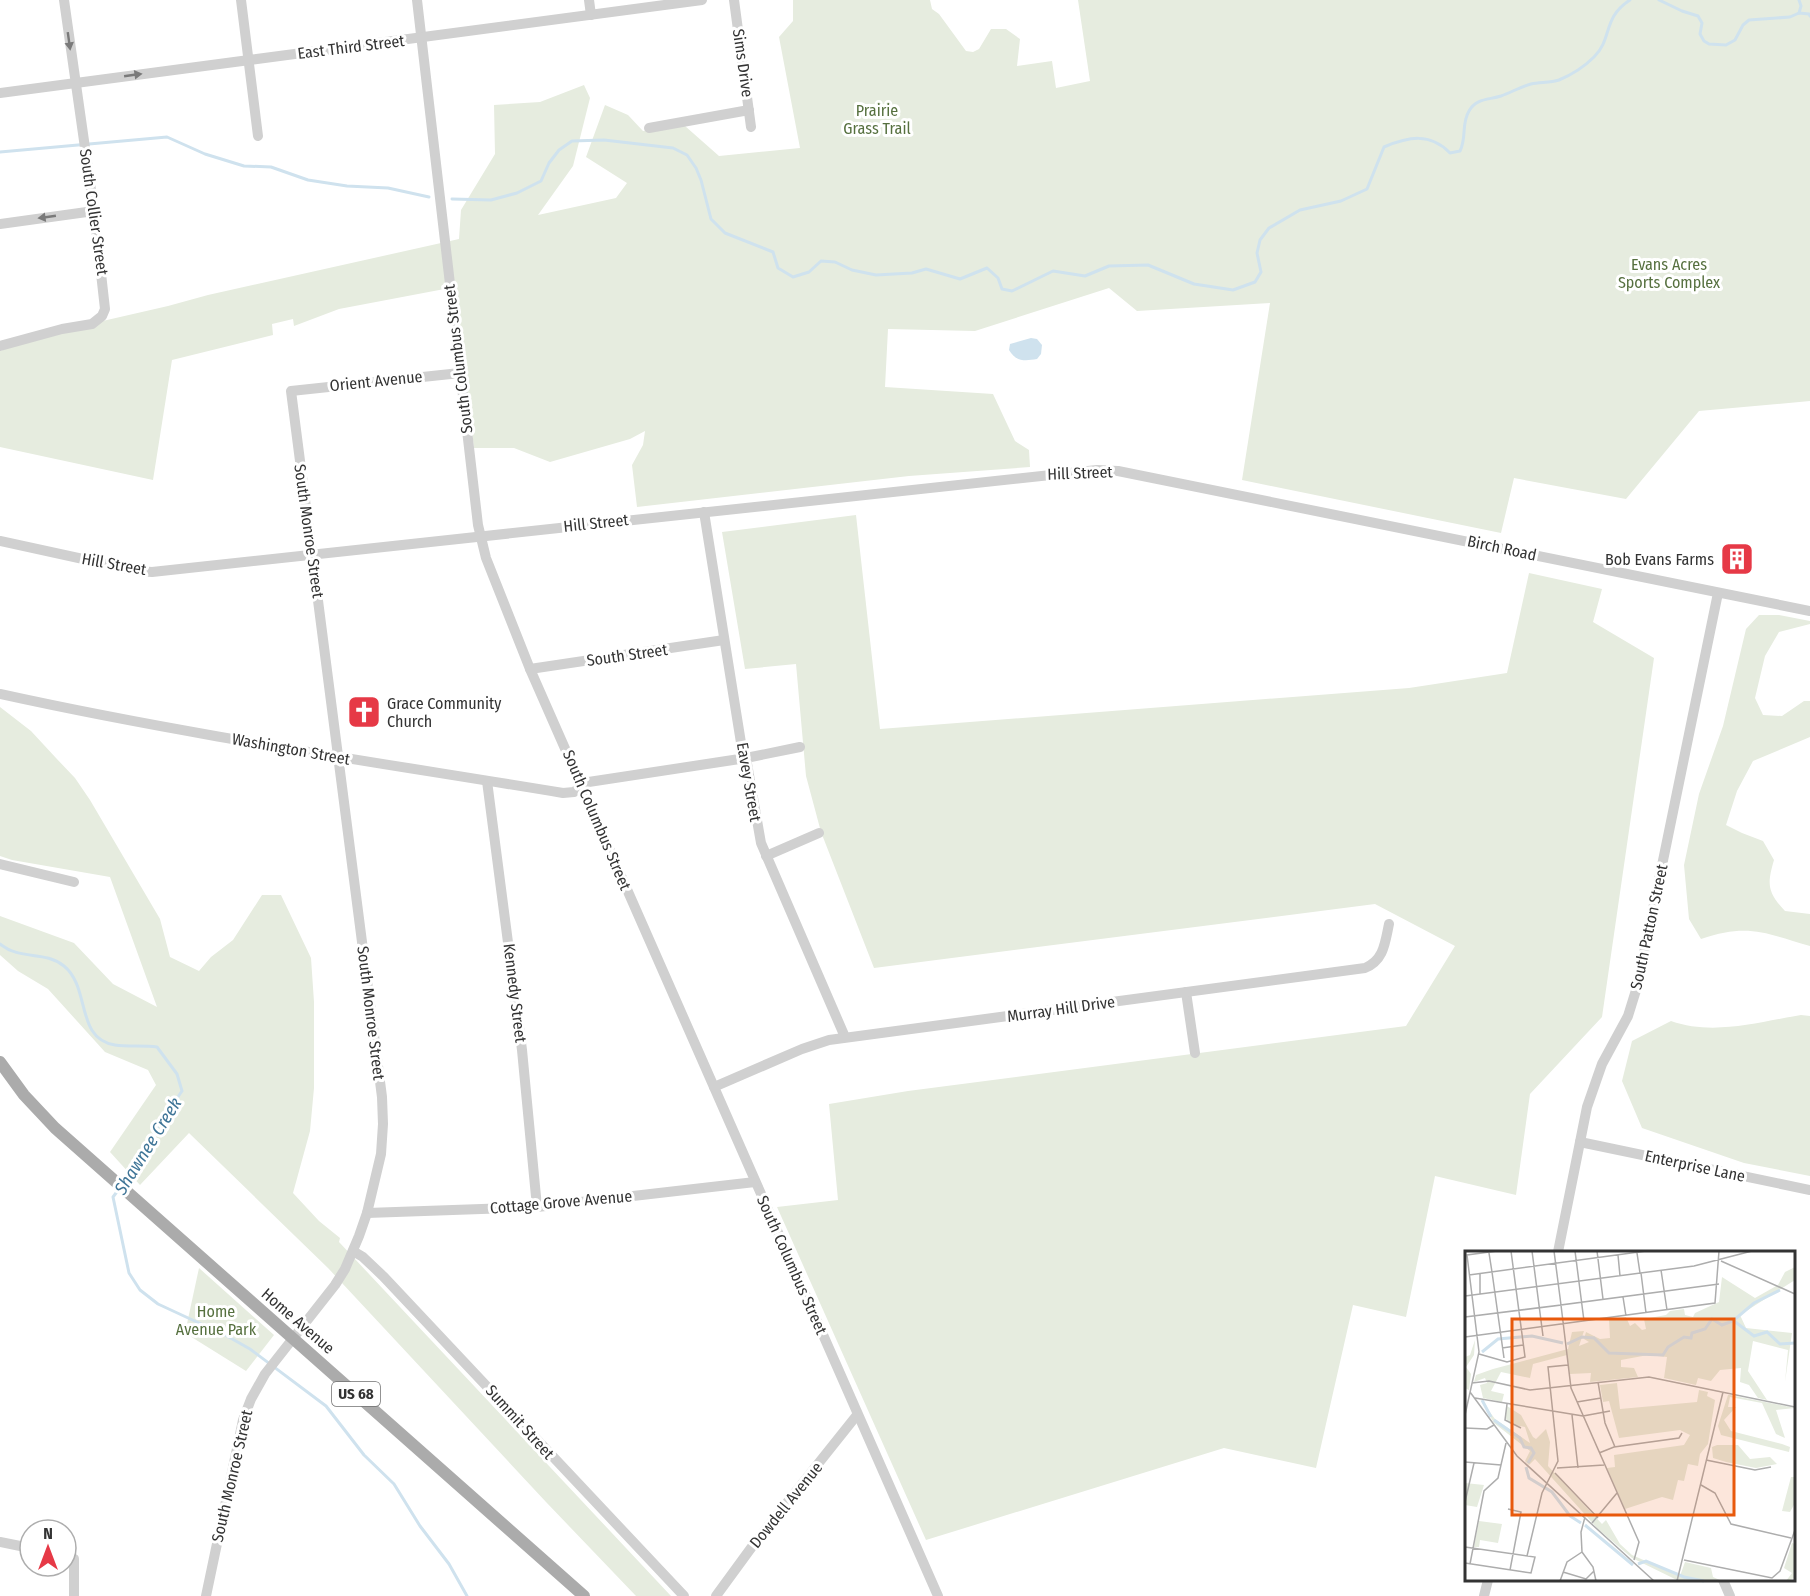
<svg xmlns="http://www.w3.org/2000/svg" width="1810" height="1596" viewBox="0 0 1810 1596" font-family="'Fira Sans Condensed',sans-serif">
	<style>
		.green { fill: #e6ecdf }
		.water { fill: #cfe2ee }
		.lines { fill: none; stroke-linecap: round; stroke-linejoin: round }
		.stream { stroke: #cfe2ee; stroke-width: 3 }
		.minor { stroke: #d0d0d0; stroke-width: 10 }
		.major { stroke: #ababab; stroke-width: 12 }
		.oneway { fill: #7a7a7a }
		.labels { text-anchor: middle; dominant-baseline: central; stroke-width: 6; stroke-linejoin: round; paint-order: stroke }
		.shield { fill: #fff; stroke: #707070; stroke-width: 1.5 }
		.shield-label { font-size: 15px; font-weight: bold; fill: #333 }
		.street-label { font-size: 16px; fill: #333; stroke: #fff }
		.park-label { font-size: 16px; fill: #56703f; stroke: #fff }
		.poi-label { font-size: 16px; fill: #333; stroke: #fff; text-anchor: end }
		.water-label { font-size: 18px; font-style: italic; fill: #3f7597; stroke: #fff }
		.inset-river { fill: none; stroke: #cfe2ee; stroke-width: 3 }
		.inset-road { fill: none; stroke: #adadad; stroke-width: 1.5 }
		.view { fill: #e8590c; fill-opacity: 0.15; stroke: #e8590c; stroke-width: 3 }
		.inset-edge { fill: none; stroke: #333; stroke-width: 3 }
	</style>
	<rect width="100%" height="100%" fill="#fff"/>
	<g class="green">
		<path d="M793,0h137l2,9 7,5 27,37 7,1 6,-3 12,-20h15l14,10 -3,27 35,-5 4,27 34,-7 -12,-81h732v401l-111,10 -73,88 -112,-21 -13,55 -259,-53 28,-177 -133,8 -28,-23 -134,43 -87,-2 -3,58 108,7 22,47 14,9 1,17 -121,9 -272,31 -5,-42 11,-20 2,-14 -15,8 -80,23 -36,-14h-40l-19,-161 -116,22 -45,17 -1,-7 -21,5 1,11 -101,25 -19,120 -153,-33v-96l46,-17 122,-28 40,-11 251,-56 2,-29 34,-56 -1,-49 46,-3 44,-17 6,13 -17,68 -35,49 78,-17 11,-15 -41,-26 19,-52 23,10 15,16 42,-5 34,30 81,-8 -21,-111 14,-16z"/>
		<path d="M856,515l24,214 529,-41 98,-15 22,-100 73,16 -9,33 61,36 -52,359 -72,77 -14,101 -81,-19 -29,141 -53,-12 -37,163 -92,-20 -298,92 -149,-333 61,-7 -9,-96 79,-13 498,-65 49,-80 -80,-42 -501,64 -53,-136 -15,-56 -10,-112 -51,5 -23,-137z"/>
		<path d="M1759,615h20l31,6v3l-31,8 -14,24 -10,42 8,17 19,1 22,-15h6v36l-57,24 -16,30 -11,34 16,8 21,8 11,19c-7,24 -7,32 11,51l25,3v32c-45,-13 -62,-23 -109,-7l-12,-20 -5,-54 15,-71 24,-68 23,-97z"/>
		<path d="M0,707l31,24 25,27 19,20 15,22 70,119 10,38 29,14 12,-14 22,-17 29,-45h19l30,63 3,44v86l-4,43 -17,62 26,28 21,17 -1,4 332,354h-35l-90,-94 -218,-234 -139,-135 -49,52 -30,-33 46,-67 -8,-15 -43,-18 -57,-63 -30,-18 -18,-16v-39l74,27 39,41 44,23 -47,-130 -98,-17 -12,-4z"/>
		<path d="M1801,1015l9,1v160l-66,-13 -102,-35 -20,-47 10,-40 39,-20c42,15 88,1 130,-6z"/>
		<path d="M199,1268l75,67 -28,36 -61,-38z"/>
	</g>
	<path class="water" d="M1031,338l6,1 5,6 -1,9 -4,5c-12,2 -21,3 -28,-9l1,-6z"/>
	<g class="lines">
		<g class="stream">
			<path d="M1659,0l23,11 16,5 4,7 -2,11 4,7 5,3 17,1 9,-5 8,-15 6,-5 41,-3 9,-4 10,1 1,2"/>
			<path d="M1799,0l2,6 -2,7"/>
			<path d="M0,152l167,-15 38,17 39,12 27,1 37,13 39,6 41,2 41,9"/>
			<path d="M452,199l39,1 26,-7 24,-12 8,-18 10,-13 13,-9 32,-1 69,8 14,7 9,13 5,12 10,39 14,14 48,19 5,16 15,9 16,-5 12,-11 14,1 17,8 24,5 36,-2 14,-4 34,10 27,-11 11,10 4,11 10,2 41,-20 32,5 24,-10 39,-1 46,19 39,6 22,-8 6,-10 -4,-19 3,-13 9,-12 31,-18 41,-9 26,-12 17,-42c24,-10 46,-15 66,6l10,-2c7,-14 1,-27 9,-40 7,-13 20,-11 32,-15 11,-4 19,-9 30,-12 9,-2 19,-1 28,-4 12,-5 25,-13 35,-23 19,-19 8,-39 36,-57"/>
			<path d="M0,944c21,17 44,6 64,22 27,22 11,73 51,79 13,2 28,0 42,2l20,27 5,17 -18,26 -41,67"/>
			<path d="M119,1189l-6,8 16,76 11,17 18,14 69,32 23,13 76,57 38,49 30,29 26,42 29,38 18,32"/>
		</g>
		<g class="minor">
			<path d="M241,0l17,136"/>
			<path d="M417,0l61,525 8,33 44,111 408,927"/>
			<path d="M589,0l2,15"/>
			<path d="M734,0l17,127"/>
			<path d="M0,93l702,-93"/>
			<path d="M649,128l100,-18"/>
			<path d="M0,224l94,-13"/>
			<path d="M0,346l62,-17 30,-5 10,-8 3,-7 -11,-98 -30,-211"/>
			<path d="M704,512l38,237 4,9 15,85 84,194"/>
			<path d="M0,541l138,30 14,1 945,-102 21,1 692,140"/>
			<path d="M530,669l194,-29"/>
			<path d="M0,694c186,41 375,68 563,99l11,-1 9,-7"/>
			<path d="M487,781l35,269 15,157"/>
			<path d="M582,783l164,-25 54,-11"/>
			<path d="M766,856l53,-23"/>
			<path d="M0,864l74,18"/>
			<path d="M1186,992l9,61"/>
			<path d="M714,1087l88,-38 27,-9 536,-72c19,-8 20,-25 24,-44"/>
			<path d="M1580,1142l230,48"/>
			<path d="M367,1213l170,-6 218,-25"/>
			<path d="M353,1251l10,6 20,19 301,320"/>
			<path d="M1558,1252l29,-145 15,-43 26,-48 9,-29 81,-394"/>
			<path d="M0,1542l30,6"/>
			<path d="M66,1558l8,1v37"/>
			<path d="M1723,1580l7,16"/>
			<path d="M206,1596l37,-176 8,-21 14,-25 70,-89 10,-16 14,-33 8,-23 14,-59 2,-30 -1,-27 -91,-706 169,-18"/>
			<path d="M716,1596l38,-52 103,-129"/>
			<path d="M1484,1596l4,-16"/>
		</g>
		<path class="major" d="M0,1062l24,33 31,33 529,468"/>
	</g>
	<defs><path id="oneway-solid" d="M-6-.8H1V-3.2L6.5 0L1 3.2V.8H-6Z" transform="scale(1.5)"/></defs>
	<g class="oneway">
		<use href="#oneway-solid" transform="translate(69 41) rotate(82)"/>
		<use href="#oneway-solid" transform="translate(133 75) rotate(-8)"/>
		<use href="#oneway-solid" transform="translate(47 217) rotate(172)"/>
	</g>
	<defs>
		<symbol id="building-square" viewBox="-11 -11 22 22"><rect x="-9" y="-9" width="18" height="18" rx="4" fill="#e63946" stroke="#fff"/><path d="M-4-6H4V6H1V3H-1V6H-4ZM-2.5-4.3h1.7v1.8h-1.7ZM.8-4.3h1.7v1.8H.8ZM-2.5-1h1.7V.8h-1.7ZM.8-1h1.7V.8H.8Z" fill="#fff"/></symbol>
		<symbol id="church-square" viewBox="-11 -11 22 22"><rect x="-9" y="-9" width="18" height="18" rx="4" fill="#e63946" stroke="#fff"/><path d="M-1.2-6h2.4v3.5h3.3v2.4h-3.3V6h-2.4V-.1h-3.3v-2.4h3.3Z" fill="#fff"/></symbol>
	</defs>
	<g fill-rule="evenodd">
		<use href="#building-square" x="1718" y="540" width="38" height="38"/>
		<use href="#church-square" x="345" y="693" width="38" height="38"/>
	</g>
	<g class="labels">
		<rect class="shield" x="332" y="1382" width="48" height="24" rx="4.5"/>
		<g class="shield-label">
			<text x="356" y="1394">US 68</text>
		</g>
		<g class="street-label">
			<text transform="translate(351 47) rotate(-7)">East Third Street</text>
			<text transform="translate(743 63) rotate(82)">Sims Drive</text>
			<text transform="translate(94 212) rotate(82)">South Collier Street</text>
			<text transform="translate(458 359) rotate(-97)">South Columbus Street</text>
			<text transform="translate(376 381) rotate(-6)">Orient Avenue</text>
			<text transform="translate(1080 473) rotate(-2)">Hill Street</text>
			<text transform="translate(596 523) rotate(-6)">Hill Street</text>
			<text transform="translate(309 531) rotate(82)">South Monroe Street</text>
			<text transform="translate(1502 548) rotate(12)">Birch Road</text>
			<text transform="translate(114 564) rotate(10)">Hill Street</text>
			<text transform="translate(627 655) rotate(-8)">South Street</text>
			<text transform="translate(291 749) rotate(10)">Washington Street</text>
			<text transform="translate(749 782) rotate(80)">Eavey Street</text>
			<text transform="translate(597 820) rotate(67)">South Columbus Street</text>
			<text transform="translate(1649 927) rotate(-78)">South Patton Street</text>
			<text transform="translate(515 993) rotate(83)">Kennedy Street</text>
			<text transform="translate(1061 1009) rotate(-8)">Murray Hill Drive</text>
			<text transform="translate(371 1013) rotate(83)">South Monroe Street</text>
			<text transform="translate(1695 1166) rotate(12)">Enterprise Lane</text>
			<text transform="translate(561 1202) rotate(-5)">Cottage Grove Avenue</text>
			<text transform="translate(792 1265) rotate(66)">South Columbus Street</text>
			<text transform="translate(298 1321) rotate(41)">Home Avenue</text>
			<text transform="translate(520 1422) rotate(48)">Summit Street</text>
			<text transform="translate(232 1476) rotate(-77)">South Monroe Street</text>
			<text transform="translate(786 1505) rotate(-51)">Dowdell Avenue</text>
		</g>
		<g class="park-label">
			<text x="877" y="110">Prairie<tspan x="877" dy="18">Grass Trail</tspan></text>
			<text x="1669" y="264">Evans Acres<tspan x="1669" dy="18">Sports Complex</tspan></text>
			<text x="216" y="1311">Home<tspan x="216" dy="18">Avenue Park</tspan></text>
		</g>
		<g class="poi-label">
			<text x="1714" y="559">Bob Evans Farms</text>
			<text x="387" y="703" text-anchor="start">Grace Community<tspan x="387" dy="18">Church</tspan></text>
		</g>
		<g class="water-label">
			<text transform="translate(148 1146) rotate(-58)">Shawnee Creek</text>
		</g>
	</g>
	<g transform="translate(1465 1251)">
		<rect width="330" height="330" fill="#fff"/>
		<path d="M330,16v13l-55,35 6,13 46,5 -7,49 3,-32 -35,-9 -5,30 19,29 -9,-2 -9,-13 -9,-3 1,-14 -21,2 -9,11 -13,-3 -2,7 -32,-7 3,-21 -19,-2 -27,5v7l13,1 4,9 -48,5 1,-9 -21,1 -3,-19 -34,9 -3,14 -29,-6 -10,19 13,3 -2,8 -19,-4 -3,-13 7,-2 -2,-5 -11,4 2,-7 17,-6 75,-20 4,-17 12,-1 -5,15 10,-4 -5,-3 2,-7 14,7 10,-1 -1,-19 17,-2 4,9 5,-3 7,7 4,-1 -2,-10 22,-4 4,-4 14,-2 1,6 8,2 2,-4 24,-11 3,-25 33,21 23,-13 7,-13zM10,89l-1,15 -8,12 5,7 -2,16 -4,-2v-31l5,-2zM152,132l3,26 77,-7 2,-12 9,2 -1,4 8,4 -7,44 -8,10 -2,12 -10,-2 -4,17 -6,-1 -5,20 -11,-3 -37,12 -18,-41 8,-1 -1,-12 70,-10 6,-10 -10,-5 -61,8 -10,-37 -6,1 -3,-17zM263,144h2l65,13 -19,2 9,28 -9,-4 -14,-31 -32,-6 -2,10h8l-12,13 7,11 51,13 8,3 -1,5 -68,-17 -3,-9zM15,148l15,20 35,24 -5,-16 -15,-3 -5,-7 2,-11 14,9 12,22 3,2 10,-10 4,13 -2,24 54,58 4,-4 14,24 12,11 48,21 5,-14 26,6 2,9 9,4h-43l-47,-23 -34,-29 -63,-70 -6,6 -4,-4 5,-10 -36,-28zM252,194h21l12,14 20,-2 7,7 -21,4 -30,-6 -13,-4 -1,-11zM326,226h4v26l-5,9 -8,-1zM0,232l19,2 -7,22 -12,-2zM14,270l23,3 -4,19 -18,-3 -1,7h-5zM327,292l3,1v34l-9,3 6,-8 -8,-5z" fill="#e6ecdf"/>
		<path class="inset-river" d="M269,70l20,15 13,-4 13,12 15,-1M102,93l15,-7 12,1 15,15 54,2 5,-8 16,-10 7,1 1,-5 13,-4 7,-10 10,6 11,-4 21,-18 26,-13M17,101l16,-13 34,-3 31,7M17,149l9,17M29,169l26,18 4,9 7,1 3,5 -6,10M61,216l3,11 23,14 18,24 11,7M120,274l48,40M173,313l8,-3 38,16 20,4"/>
		<path class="inset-road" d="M67,0l11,85M110,0l9,70M132,0l6,48M24,2l3,19M172,2l3,20M153,4l2,21M256,10l74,33M196,19l6,40M27,21l12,86M15,22v21M176,22l5,40M4,24l177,-24M0,45l229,-30 58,-15M158,46l3,19M0,66l96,-12 -7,-54M0,86l250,-34 4,-52M37,97l21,-3M14,103l28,8 18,-5 -14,-106M133,131l7,41 10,24M7,132l17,-2 41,9 119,-13 146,30M5,141l47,64 137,125M10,147l108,18M112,151l24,-4M42,153l-2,16 16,8M0,164l14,-63 -12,-97 30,-4M107,164l6,53M118,165l27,-5M0,177l22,1 7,-4M134,202l15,-6 65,-9 3,-5M241,209l49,10 16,-3M0,211l36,3M92,217l47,-3M90,222l43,45M236,234l14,8 16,31 60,14M0,251l9,-39M43,258l13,3 -11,58M127,272l25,-30M0,296l70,10 -4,16 -66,-10M117,301l-1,-20 4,-15M117,301l11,15 3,14M62,305l15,-63 16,-32 -10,-94 20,-2M169,309l5,-18 -68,-154 -10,-83 158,-21M219,309l88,18 8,-7 15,-41M5,313l14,-73 14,-13 8,-35M98,321l23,7 8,-8M95,330l7,-19 15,-10M212,330l46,-189"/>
		<path class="view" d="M47,68h222v196h-222z"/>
		<rect width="330" height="330" class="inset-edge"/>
	</g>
	<g transform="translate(48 1548)"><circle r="28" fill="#ffffff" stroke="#adadad" stroke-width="1.5"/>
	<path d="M0-4.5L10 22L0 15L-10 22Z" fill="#e63946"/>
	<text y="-9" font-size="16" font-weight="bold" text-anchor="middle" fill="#333333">N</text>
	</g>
</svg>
